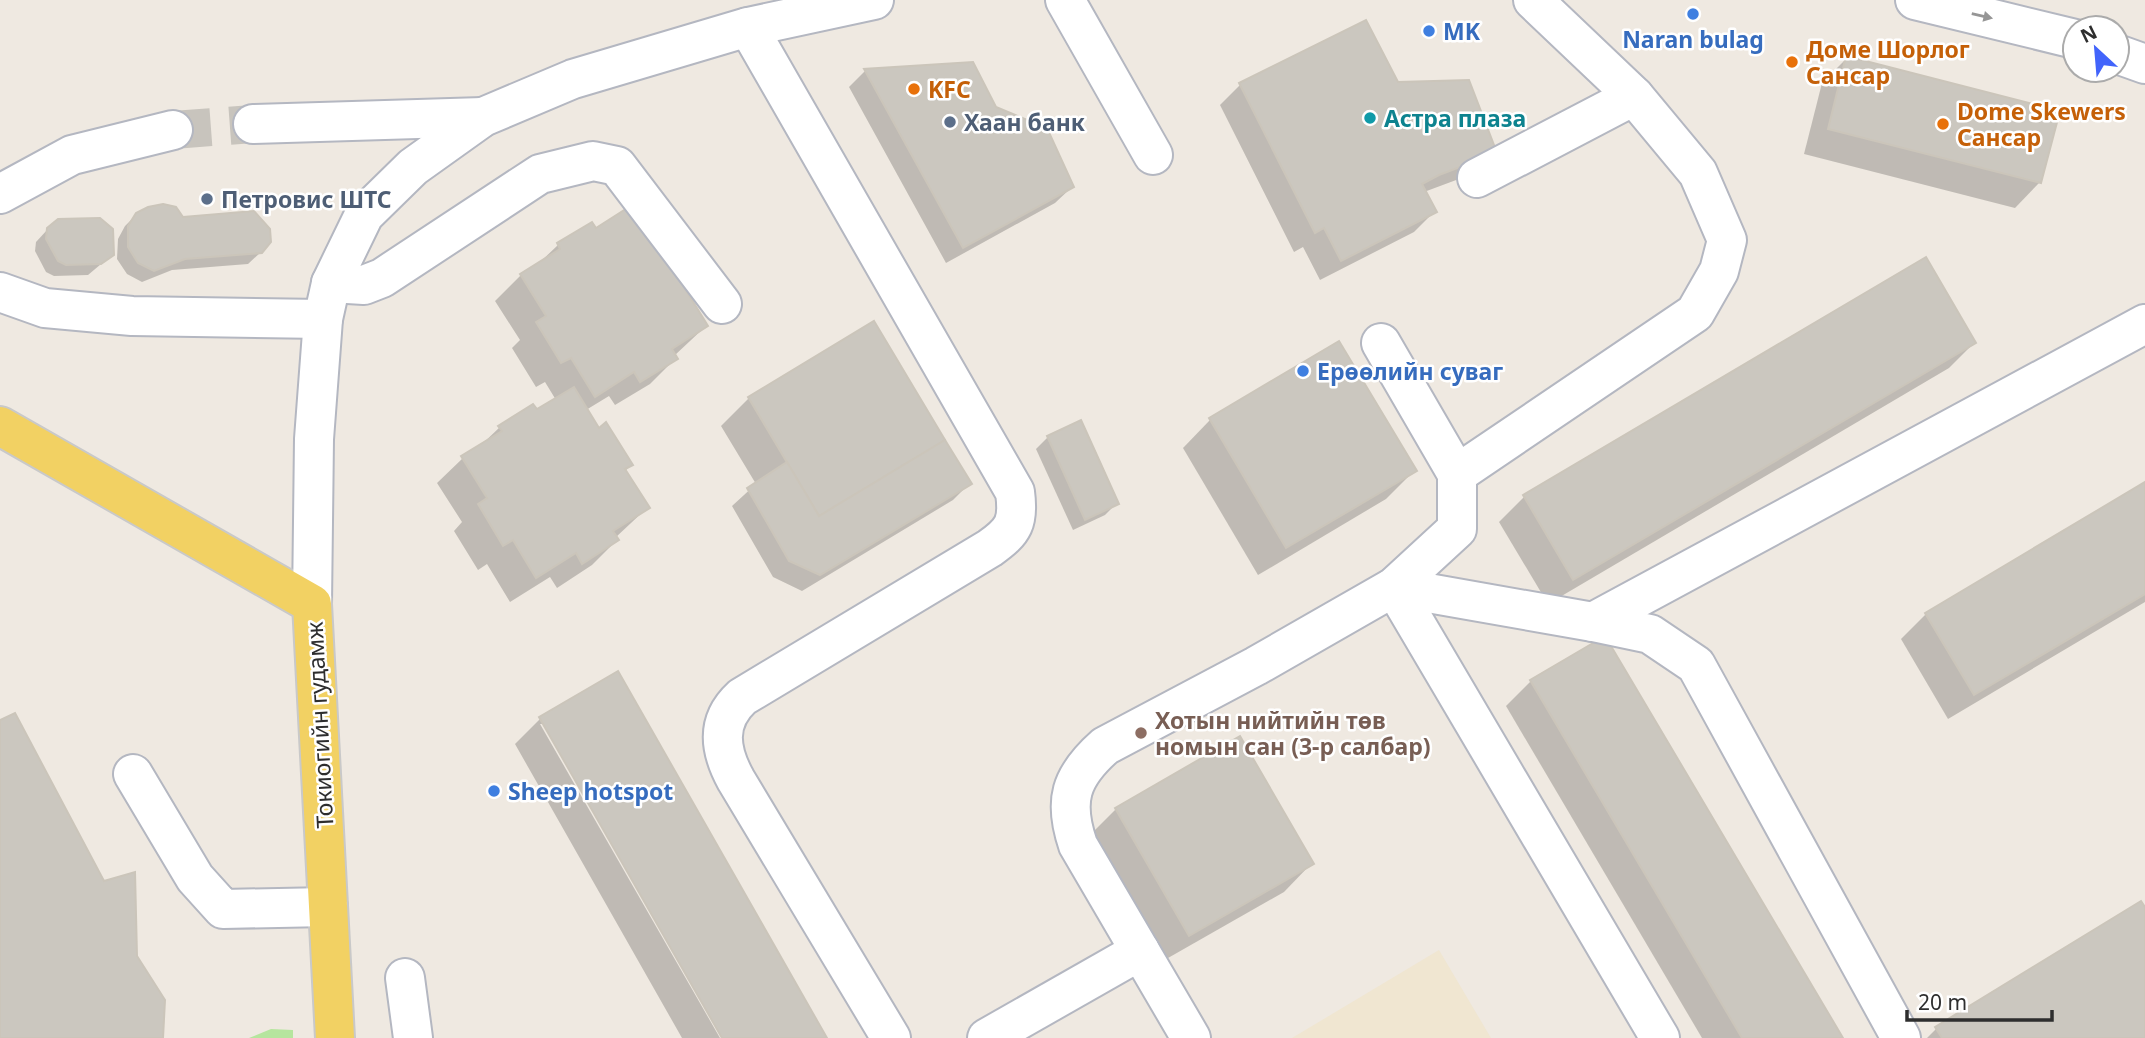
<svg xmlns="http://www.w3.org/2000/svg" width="2145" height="1038" viewBox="0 0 2145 1038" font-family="'Noto Sans',sans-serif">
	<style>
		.education { fill: #f0e6d1 }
		.green { fill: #b6e59e }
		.shadow { fill: #0003 }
		.building { fill: #cbc7bf; stroke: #cbc5ba; stroke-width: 2 }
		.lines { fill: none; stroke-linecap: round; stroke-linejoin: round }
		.minor-tunnel { stroke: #c8c4bd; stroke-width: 38; stroke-dasharray: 38 19; stroke-linecap: butt }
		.minor-casing { stroke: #b4b7c1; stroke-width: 42 }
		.major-casing { stroke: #c9c9c9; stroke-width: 42 }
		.minor { stroke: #fff; stroke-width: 38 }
		.major { stroke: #f2d163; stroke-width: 38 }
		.oneway { fill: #969696 }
		.shop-dot { fill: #3f7fe0; stroke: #fff; stroke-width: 2.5 }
		.food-dot { fill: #e8710a; stroke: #fff; stroke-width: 2.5 }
		.culture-dot { fill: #0f9aa8; stroke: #fff; stroke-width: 2.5 }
		.service-dot { fill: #5c6f8a; stroke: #fff; stroke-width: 2.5 }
		.education-dot { fill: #8d6e63; stroke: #fff; stroke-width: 2.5 }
		.labels { text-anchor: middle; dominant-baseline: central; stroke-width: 5; stroke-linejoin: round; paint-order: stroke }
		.shop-label { font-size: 23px; font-weight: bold; fill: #366cbe; stroke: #fff; text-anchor: start }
		.food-label { font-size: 23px; font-weight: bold; fill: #c56008; stroke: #fff; text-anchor: start }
		.culture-label { font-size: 23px; font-weight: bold; fill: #0d838f; stroke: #fff; text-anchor: start }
		.service-label { font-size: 23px; font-weight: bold; fill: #4e5e75; stroke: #fff; text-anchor: start }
		.education-label { font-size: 23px; font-weight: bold; fill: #785e54; stroke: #fff; text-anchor: start }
		.street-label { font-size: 23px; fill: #2e2e2e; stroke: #fff }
	</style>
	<rect width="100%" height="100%" fill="#efe9e1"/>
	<path class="education" d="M1439,950l52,88h-199z"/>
	<path class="green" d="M271,1029l22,1v8h-44z"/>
	<g class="shadow">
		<path d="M1847,58l193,124 -25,26 -211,-54 18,-71z"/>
		<path d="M972,64l23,44 77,79 -17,16 -109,60 -97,-176 16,-16z"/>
		<path d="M1397,84l78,89 -51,19 10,20 -20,20 -94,48 -17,-33 -9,5 -74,-147 20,-20z"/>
		<path d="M137,214l45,5 79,33 -13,12 -76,6 -30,12 -15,-8 -10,-15 1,-20 7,-13z"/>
		<path d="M591,224l4,6 94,53 -6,6 23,37 -32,30 1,3 -25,25 -35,21 -6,-9 -23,14 13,20 32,35 -6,6 22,37 -32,30 2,2 -25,25 -35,23 -7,-11 -40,25 -23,-38 -9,6 -24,-39 8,-9 -25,-39 26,-25 16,-11 21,-20 37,-15 19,-12 -11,-18 -9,5 -24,-39 8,-8 -25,-39 26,-26 16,-10 21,-20z"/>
		<path d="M48,229l65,25 -25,21 -34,1 -8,-4 -11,-21 1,-9z"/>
		<path d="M1974,343l-25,25 -401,236 -49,-82 25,-25z"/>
		<path d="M749,398l221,85 -17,17 -151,91 -29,-14 -41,-71 24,-22 -35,-58z"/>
		<path d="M1210,420l204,51 -28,28 -128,76 -75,-127z"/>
		<path d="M1048,437l69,66 -12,12 -32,15 -37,-81z"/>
		<path d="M2145,484v118l-197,117 -47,-80 25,-25z"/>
		<path d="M618,674l207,364h-101l-180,-314h-4l180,314h-38l-167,-294 25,-25z"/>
		<path d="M1531,681l310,357h-139l-196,-332z"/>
		<path d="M1116,809l195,55 -27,28 -123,70 -73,-125z"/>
		<path d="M2145,911v127h-218l9,-9z"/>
	</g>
	<g class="building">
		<path d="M1366,20l32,62 71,-2 28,73 -58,22 -17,9 15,28 -96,49 -17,-33 -9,5 -76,-150z"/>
		<path d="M1846,56l214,55 -19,72 -213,-54z"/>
		<path d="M973,62l23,45 51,21 27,59 -111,61 -99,-179z"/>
		<path d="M163,204l13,3 7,10 71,-6 16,18 1,13 -9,11 -77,6 -31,12 -16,-8 -10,-16v-21l8,-13 12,-6z"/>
		<path d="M632,205l59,78 -7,4 24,39 -36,23 6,10 -38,23 -6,-10 -39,25 -24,-39 -10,5 -25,-41 10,-6 -26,-42 40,-25 -3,-6 35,-21 4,6z"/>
		<path d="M100,218l13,11 1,26 -13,9 -35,1 -8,-4 -12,-22 1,-11 11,-9z"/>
		<path d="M1926,257l50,86 -403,237 -50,-85z"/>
		<path d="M874,321l71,119 -126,76 -71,-119z"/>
		<path d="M1339,341l78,130 -131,77 -77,-130z"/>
		<path d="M574,387l25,41 7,-6 27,43 -8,4 25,39 -37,23 6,9 -37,24 -6,-11 -40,25 -23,-38 -10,6 -25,-42 9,-6 -26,-42 41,-25 -4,-5 35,-22 4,5z"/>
		<path d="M1081,420l38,84 -34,16 -38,-84z"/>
		<path d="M945,440l27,44 -152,91 -31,-14 -42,-73 40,-26 32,54z"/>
		<path d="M2145,482v112l-171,101 -49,-82z"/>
		<path d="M1605,636l238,402h-101l-212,-358z"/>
		<path d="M618,671l209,367h-105l-183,-321z"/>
		<path d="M15,713l89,168 31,-9 2,84 28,44 -2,38h-163v-318z"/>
		<path d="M1240,736l74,128 -125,72 -74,-128z"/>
		<path d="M2141,901l4,6v131h-203l-7,-11z"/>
	</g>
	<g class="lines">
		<path class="minor-tunnel" d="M173,130l80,-6"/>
		<defs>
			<g id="minor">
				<path d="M1065,0l88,155"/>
				<path d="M1915,0l160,39"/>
				<path d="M748,27l267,465c4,30 -1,39 -25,56l-248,149c-27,25 -22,54 -6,83l155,258"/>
				<path d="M2117,54l28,10"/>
				<path d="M253,124l230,-7"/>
				<path d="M1477,178l157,-82"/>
				<path d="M0,194l72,-39 101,-25"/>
				<path d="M331,283l33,2 18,-7 158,-104 53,-13 24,5 105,138"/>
				<path d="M0,292l45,16 87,8 191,3"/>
				<path d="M1457,474l238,-161 24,-42 8,-31 -29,-67 -64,-77 -101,-96"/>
				<path d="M1394,587l199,35 57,12 46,31 205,373"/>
				<path d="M1394,587l266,451"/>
				<path d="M312,604l2,-165 9,-120 8,-36 33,-68 49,-48 70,-50 90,-38 175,-52 126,-27"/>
				<path d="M1593,622l552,-298"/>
				<path d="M133,774l62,104 28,31 105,-2"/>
				<path d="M405,978l8,60"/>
				<path d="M987,1038l153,-87"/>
				<path d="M1191,1038l-113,-193c-15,-44 -8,-68 27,-99l151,-80 138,-79 63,-58v-55l-76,-131"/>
			</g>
			<path id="major" d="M0,426l312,178 23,434"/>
		</defs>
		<use href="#minor" class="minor-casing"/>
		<use href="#major" class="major-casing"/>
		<use href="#minor" class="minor"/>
		<use href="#major" class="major"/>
	</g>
	<defs><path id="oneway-solid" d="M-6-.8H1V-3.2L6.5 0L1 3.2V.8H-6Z" transform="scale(1.75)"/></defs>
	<use class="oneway" href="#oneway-solid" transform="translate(1982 16) rotate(13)"/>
	<g class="shop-dot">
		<circle cx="1693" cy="14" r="7"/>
		<circle cx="1429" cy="31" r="7"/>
		<circle cx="1303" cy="371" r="7"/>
		<circle cx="494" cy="791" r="7"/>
	</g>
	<g class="food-dot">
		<circle cx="1792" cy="62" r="7"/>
		<circle cx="914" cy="89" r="7"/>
		<circle cx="1943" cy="124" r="7"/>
	</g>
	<circle class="culture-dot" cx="1370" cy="118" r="7"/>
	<g class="service-dot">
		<circle cx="950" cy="122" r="7"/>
		<circle cx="207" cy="199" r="7"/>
	</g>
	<circle class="education-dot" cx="1141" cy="733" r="7"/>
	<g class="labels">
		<g class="shop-label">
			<text x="1443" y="31">MK</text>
			<text x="1693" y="39" text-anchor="middle">Naran bulag</text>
			<text x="1317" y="371">Ерөөлийн суваг</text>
			<text x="508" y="791">Sheep hotspot</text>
		</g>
		<g class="food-label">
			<text x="1806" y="49">Доме Шорлог<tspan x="1806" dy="26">Сансар</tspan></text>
			<text x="928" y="89">KFC</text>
			<text x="1957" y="111">Dome Skewers<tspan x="1957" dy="26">Сансар</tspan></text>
		</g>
		<g class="culture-label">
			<text x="1384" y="118">Астра плаза</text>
		</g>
		<g class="service-label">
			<text x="964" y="122">Хаан банк</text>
			<text x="221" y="199">Петровис ШТС</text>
		</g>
		<g class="education-label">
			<text x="1155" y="720">Хотын нийтийн төв<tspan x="1155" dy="26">номын сан (3-р салбар)</tspan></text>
		</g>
		<g class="street-label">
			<text transform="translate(319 725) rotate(-93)">Токиогийн гудамж</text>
		</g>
	</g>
	<g transform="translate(2096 49) rotate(334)"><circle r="33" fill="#ffffff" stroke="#ababab" stroke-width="2"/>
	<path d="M0-5L12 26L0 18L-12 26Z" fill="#4264fb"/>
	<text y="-10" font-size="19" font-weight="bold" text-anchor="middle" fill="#2e2e2e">N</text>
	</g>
	<path d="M1907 1010v10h145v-10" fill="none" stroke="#2e2e2e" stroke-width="3.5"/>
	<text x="1918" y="1010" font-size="21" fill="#2e2e2e" stroke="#ffffff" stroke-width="5" paint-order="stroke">20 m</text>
</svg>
